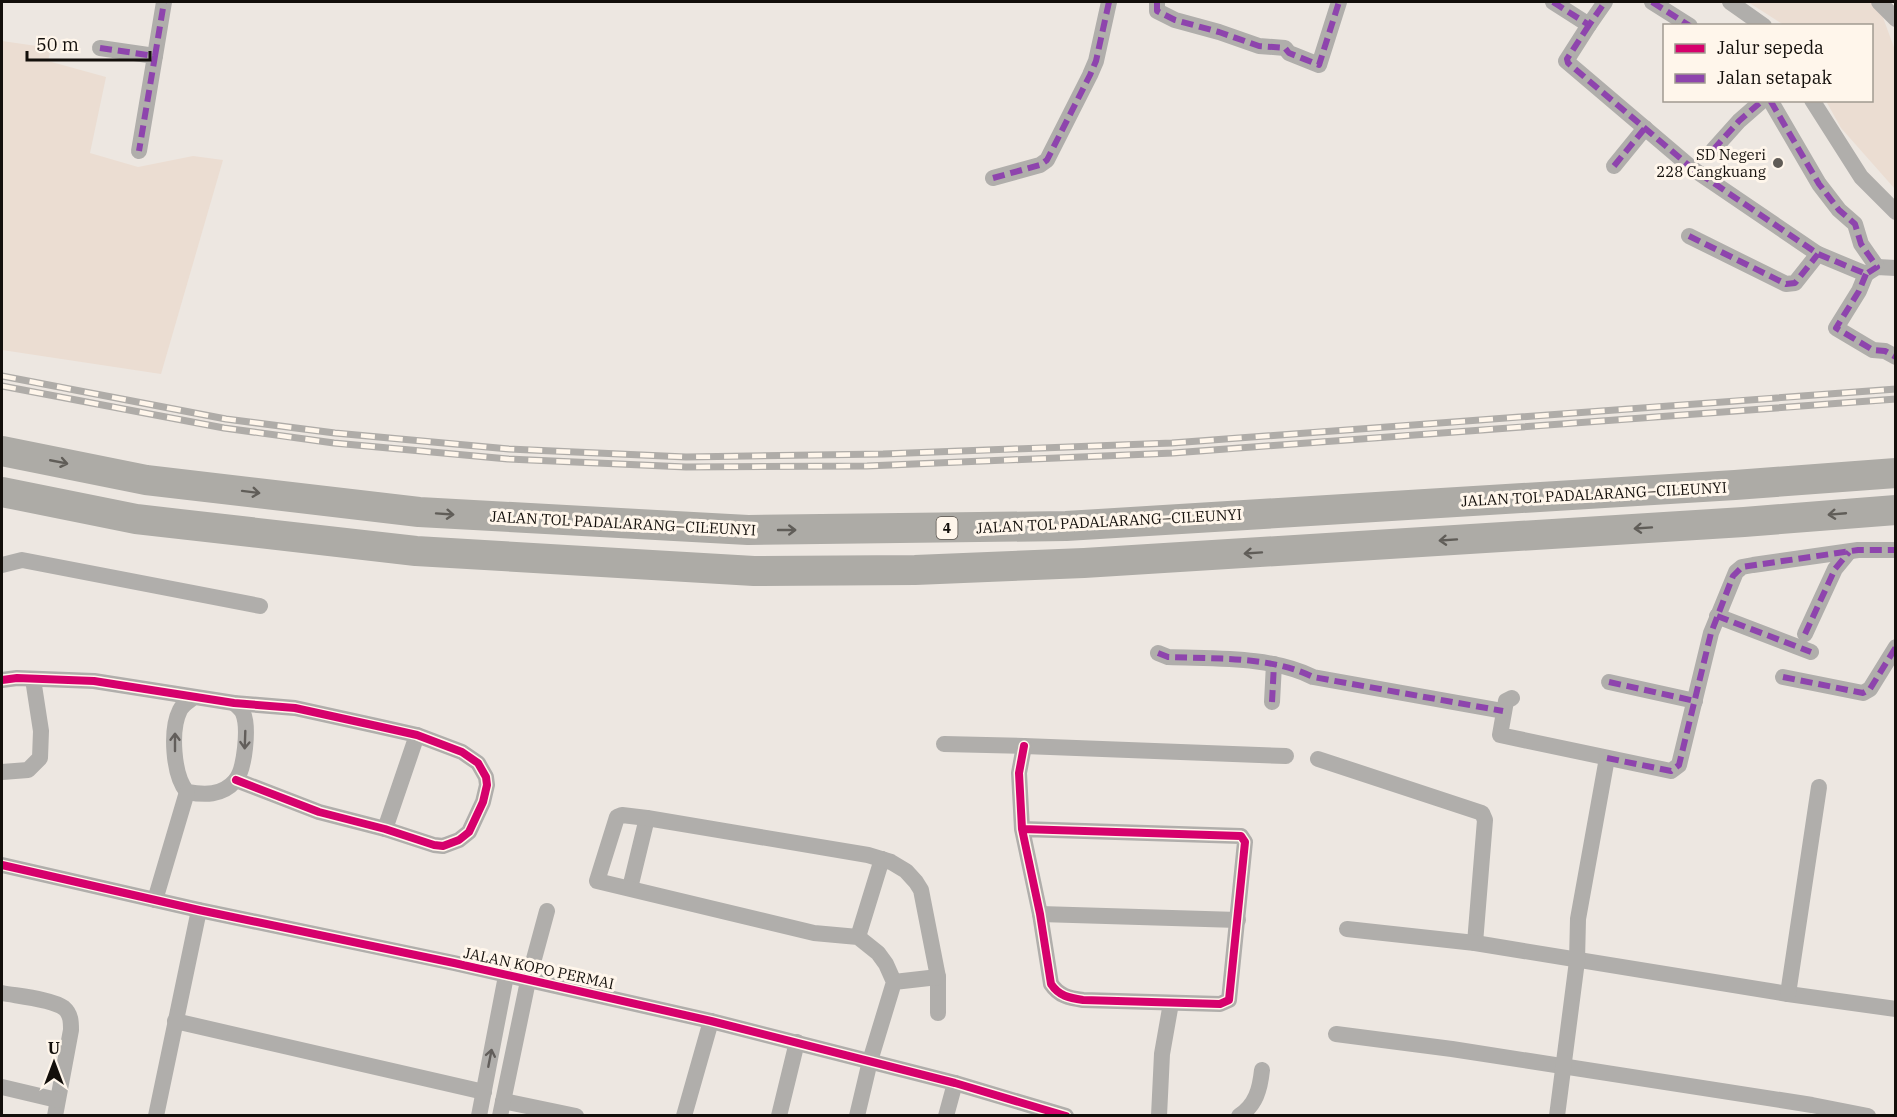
<svg xmlns="http://www.w3.org/2000/svg" width="1897" height="1117" viewBox="0 0 1897 1117" font-family="'IBM Plex Serif',serif">
	<style>
		.industrial { fill: #ebddd2 }
		.lines { fill: none; stroke-linecap: round; stroke-linejoin: round }
		.street { stroke: #b0aeab; stroke-width: 16 }
		.highway { stroke: #adaba6; stroke-width: 30 }
		.rail-casing { stroke: #afaca8; stroke-width: 7 }
		.rail { stroke: #fff6eb; stroke-width: 4.5; stroke-dasharray: 14; stroke-linecap: butt }
		.quiet { stroke: #8e44ad; stroke-width: 6; stroke-dasharray: 12 6; stroke-linecap: butt }
		.cycleway-casing { stroke: #fff6eb; stroke-width: 11 }
		.cycleway { stroke: #d6006c; stroke-width: 8 }
		.oneway { stroke: #605d58 }
		.oneway2 { stroke: #625e5b }
		.poi-dot { fill: #5f5b56; stroke: #fff6eb; stroke-width: 2 }
		.labels { text-anchor: middle; dominant-baseline: central; stroke-width: 6; stroke-linejoin: round; paint-order: stroke }
		.shield { fill: #fff6eb; stroke: #5a544e; stroke-width: 1.5 }
		.shield-label { font-size: 14px; font-weight: bold; fill: #130f0b }
		.poi-label { font-size: 15px; fill: #130f0b; stroke: #fff6eb; text-anchor: end }
		.street-label { font-size: 15px; fill: #130f0b; stroke: #fff6eb }
	</style>
	<rect width="100%" height="100%" fill="#ede7e1"/>
	<g class="industrial">
		<path d="M1748,2h127l3,2 17,46v139l-54,-61 -15,-27 46,-1v-74l-88,-1z"/>
		<path d="M2,41l49,7 -3,13 58,16 -16,76 48,14 55,-11 30,4 -62,214 -159,-24z"/>
	</g>
	<g class="lines">
		<g class="street">
			<path d="M1157,2v9l18,9 44,12 40,14 26,2 4,5 30,12 20,-63"/>
			<path d="M1553,2l36,23 16,-23"/>
			<path d="M1652,2l38,24"/>
			<path d="M1730,2l34,24"/>
			<path d="M1879,2l17,17"/>
			<path d="M1589,25l-23,36 127,108 125,85 48,20 11,-7 19,1"/>
			<path d="M100,48l55,8 -16,95"/>
			<path d="M155,56l9,-54"/>
			<path d="M1770,100l49,84 20,26 16,14 6,20 16,23"/>
			<path d="M1812,100l49,77 35,35"/>
			<path d="M1713,150l26,-29 24,-21"/>
			<path d="M1614,166l31,-38"/>
			<path d="M993,178l47,-13 7,-5 43,-85 6,-14 13,-59"/>
			<path d="M1689,236l97,48 9,-1 23,-29"/>
			<path d="M1866,274l-7,17 -23,37 37,22 12,1 11,6"/>
			<path d="M2,565l20,-5 238,46"/>
			<path d="M1717,616l94,36"/>
			<path d="M1805,634l30,-65 14,-17"/>
			<path d="M1158,653l10,4c48,2 102,-1 145,20l190,34"/>
			<path d="M1783,677l80,16 7,-4 26,-42"/>
			<path d="M2,680l15,-2 77,3 140,22 61,5 82,18 40,9 45,17 16,11 8,14 1,8 -4,17 -14,30 -10,8 -16,6 -9,-1 -49,-16 -66,-17 -83,-32"/>
			<path d="M1609,682l86,19"/>
			<path d="M194,697c-5,4 -11,7 -14,13 -10,20 -7,65 7,82 17,3 35,4 48,-11 10,-11 14,-54 8,-68 -2,-4 -6,-7 -9,-10"/>
			<path d="M1512,698l-6,3 -6,34 171,36 8,-6 32,-132 25,-61 6,-5 11,-2 105,-15h38"/>
			<path d="M1272,702l2,-38"/>
			<path d="M944,744l80,2 262,10"/>
			<path d="M1318,759l164,54 3,7 -10,123"/>
			<path d="M2,772l26,-2 12,-12 1,-27 -8,-52"/>
			<path d="M385,829l32,-94"/>
			<path d="M1022,829l219,7 4,6 -16,158 -9,4 -137,-4c-14,-2 -24,-4 -32,-16l-11,-70 -18,-85 -3,-56 5,-27"/>
			<path d="M2,865l197,45 255,53 257,58 244,62 111,33"/>
			<path d="M630,888l17,-70"/>
			<path d="M155,900l32,-108"/>
			<path d="M1040,914l198,6"/>
			<path d="M1347,929l128,14 313,51 108,15"/>
			<path d="M858,937l24,-78"/>
			<path d="M938,977v36"/>
			<path d="M2,993c15,3 50,6 62,15 7,6 7,14 7,22l-16,86"/>
			<path d="M1788,994l31,-207"/>
			<path d="M175,1021l309,71"/>
			<path d="M1336,1034l116,15 360,56 56,11"/>
			<path d="M2,1087l55,13"/>
			<path d="M503,1101l73,15"/>
			<path d="M156,1116l43,-206"/>
			<path d="M479,1116l27,-140"/>
			<path d="M500,1116l28,-135 19,-70"/>
			<path d="M684,1116l27,-95"/>
			<path d="M779,1116l18,-74"/>
			<path d="M857,1116l13,-55 24,-79 -8,-18 -8,-11 -20,-16 -44,-4 -217,-52 20,-64 5,-2 25,3 221,37 23,7 15,9 10,11 5,8 17,87 -44,5"/>
			<path d="M946,1116l9,-33"/>
			<path d="M1159,1116l3,-62 9,-51"/>
			<path d="M1239,1116c17,-11 21,-27 23,-46"/>
			<path d="M1557,1116l20,-155 1,-42 29,-161"/>
		</g>
		<g class="highway">
			<path d="M2,451l144,29 273,32 329,18 318,-4 669,-41 161,-12"/>
			<path d="M2,492l134,27 280,32 338,20 161,-1 169,-7 660,-41 152,-12"/>
		</g>
		<defs>
			<g id="rail">
				<path d="M2,376l224,43 109,14 174,16 177,8 197,-3 289,-11 724,-54"/>
				<path d="M2,386l222,42 110,15 174,16 178,8 181,-1 306,-13 723,-54"/>
			</g>
		</defs>
		<use href="#rail" class="rail-casing"/>
		<use href="#rail" class="rail"/>
		<g class="quiet">
			<path d="M1157,2v9l18,9 44,12 40,14 26,2 4,5 30,12 20,-63"/>
			<path d="M1553,2l36,23 16,-23"/>
			<path d="M1652,2l38,24"/>
			<path d="M1589,25l-22,34 1,4 125,106 125,85 48,20 11,-7 -16,-23 -6,-20 -16,-14 -20,-26 -49,-84"/>
			<path d="M100,48l55,8 -16,95"/>
			<path d="M155,56l9,-54"/>
			<path d="M1713,150l26,-29 24,-21"/>
			<path d="M1614,166l31,-38"/>
			<path d="M993,178l47,-13 7,-5 43,-85 6,-14 13,-59"/>
			<path d="M1689,236l97,48 9,-1 23,-29"/>
			<path d="M1866,274l-7,17 -23,37 37,22 12,1 11,6"/>
			<path d="M1717,616l94,36"/>
			<path d="M1805,634l30,-65 14,-17"/>
			<path d="M1158,653l10,4c48,2 102,-1 145,20l190,34"/>
			<path d="M1783,677l80,16 7,-4 26,-42"/>
			<path d="M1609,682l86,19"/>
			<path d="M1272,702l2,-38"/>
			<path d="M1607,758l64,13 8,-6 32,-132 22,-57 9,-9 116,-17h38"/>
		</g>
		<defs>
			<g id="cycleway">
				<path d="M2,680l15,-2 77,3 140,22 61,5 82,18 40,9 45,17 16,11 8,14 1,8 -4,17 -14,30 -10,8 -16,6 -9,-1 -49,-16 -66,-17 -83,-32"/>
				<path d="M1022,829l219,7 4,6 -16,158 -9,4 -137,-4c-14,-2 -24,-4 -32,-16l-11,-70 -18,-85 -3,-56 5,-27"/>
				<path d="M2,865l197,45 255,53 257,58 244,62 111,33"/>
			</g>
		</defs>
		<use href="#cycleway" class="cycleway-casing"/>
		<use href="#cycleway" class="cycleway"/>
	</g>
	<defs><path id="oneway-shaft" d="M-6 0H5M1.5-3L5.5 0L1.5 3" fill="none" stroke-width="1.6" stroke-linecap="round" stroke-linejoin="round" transform="scale(1.5)"/></defs>
	<g class="oneway">
		<use href="#oneway-shaft" transform="translate(59 462) rotate(11)"/>
		<use href="#oneway-shaft" transform="translate(251 492) rotate(7)"/>
		<use href="#oneway-shaft" transform="translate(445 514) rotate(4)"/>
		<use href="#oneway-shaft" transform="translate(1837 514) rotate(175)"/>
		<use href="#oneway-shaft" transform="translate(1643 528) rotate(176)"/>
		<use href="#oneway-shaft" transform="translate(787 530)"/>
		<use href="#oneway-shaft" transform="translate(1448 540) rotate(176)"/>
		<use href="#oneway-shaft" transform="translate(1253 553) rotate(176)"/>
	</g>
	<g class="oneway2">
		<use href="#oneway-shaft" transform="translate(245 740) rotate(92)"/>
		<use href="#oneway-shaft" transform="translate(175 742) rotate(-90)"/>
		<use href="#oneway-shaft" transform="translate(490 1058) rotate(-79)"/>
	</g>
	<circle class="poi-dot" cx="1778" cy="163" r="6"/>
	<g class="labels">
		<rect class="shield" x="936.5" y="517" width="21" height="22" rx="4.5"/>
		<g class="shield-label">
			<text x="947" y="528">4</text>
		</g>
		<g class="poi-label">
			<text x="1766" y="154">SD Negeri<tspan x="1766" dy="17">228 Cangkuang</tspan></text>
		</g>
		<g class="street-label">
			<text transform="translate(1594 494) rotate(-3)">JALAN TOL PADALARANG–CILEUNYI</text>
			<text transform="translate(1109 521) rotate(-3)">JALAN TOL PADALARANG–CILEUNYI</text>
			<text transform="translate(623 523) rotate(3)">JALAN TOL PADALARANG–CILEUNYI</text>
			<text transform="translate(539 968) rotate(12)">JALAN KOPO PERMAI</text>
		</g>
	</g>
	<rect width="1897" height="1117" fill="none" stroke="#130f0b" stroke-width="6"/>
	<rect x="1663" y="24" width="210" height="78" fill="#fff6eb" stroke="#a19a91" stroke-width="1.5"/>
	<rect x="1675" y="44" width="30" height="9" fill="#d6006c" stroke="#a19a91" stroke-width="1.5"/>
	<text x="1717" y="54" font-size="18" fill="#130f0b">Jalur sepeda</text>
	<rect x="1675" y="74" width="30" height="9" fill="#8e44ad" stroke="#a19a91" stroke-width="1.5"/>
	<text x="1717" y="84" font-size="18" fill="#130f0b">Jalan setapak</text>
	<g transform="translate(54 1063)" stroke="#fff6eb" stroke-width="4.5" paint-order="stroke">
	<path d="M0-4.5L10 22L0 15L-10 22Z" fill="#130f0b"/>
	<text y="-9" font-size="16" font-weight="bold" text-anchor="middle" fill="#130f0b">U</text>
	</g>
	<path d="M27 51v9h123v-9" fill="none" stroke="#130f0b" stroke-width="3"/>
	<text x="36" y="51" font-size="18" fill="#130f0b" stroke="#fff6eb" stroke-width="4.5" paint-order="stroke">50 m</text>
</svg>
